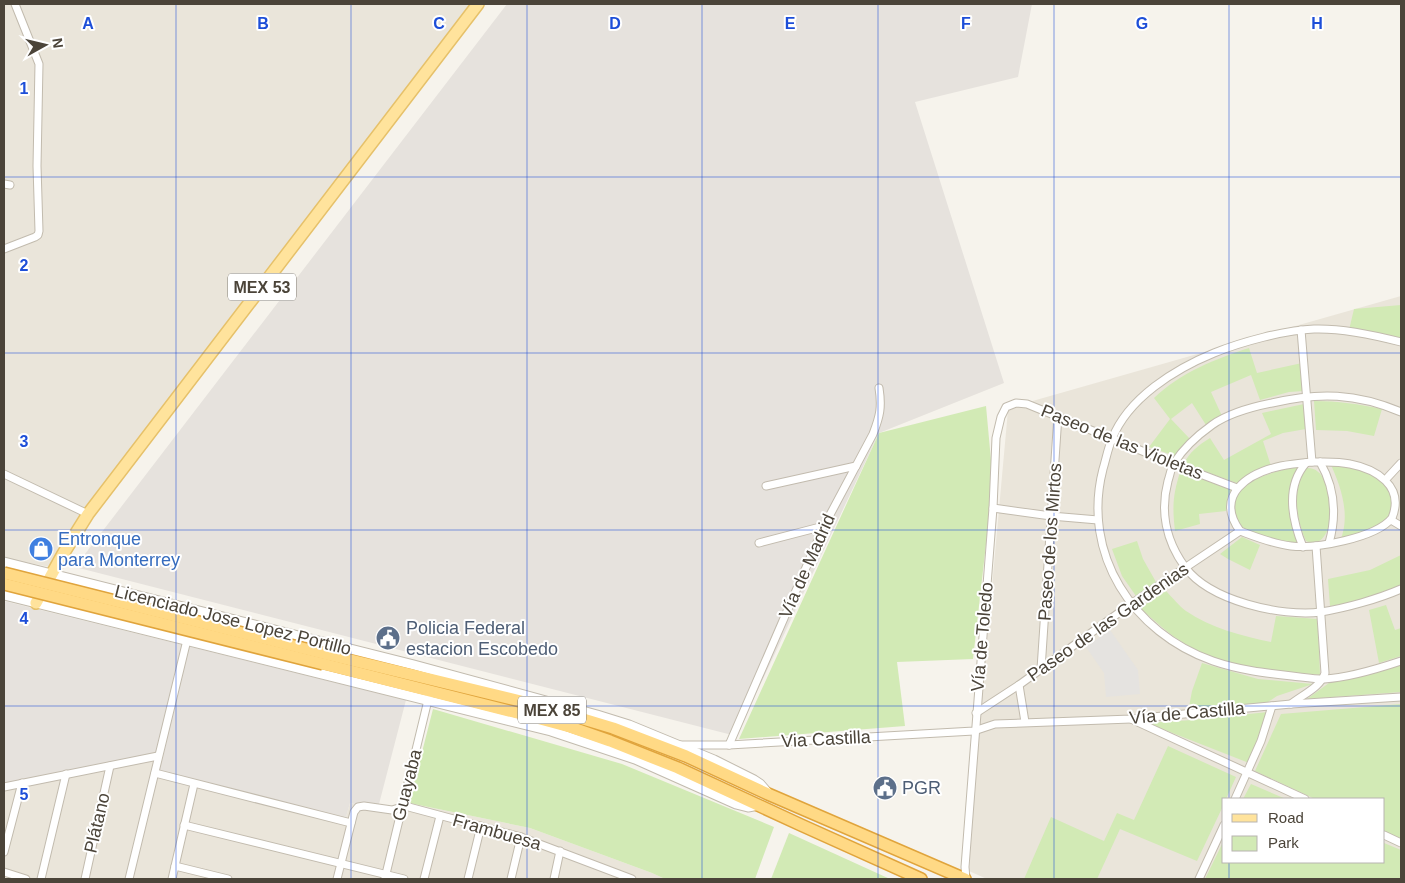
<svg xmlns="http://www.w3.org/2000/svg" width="1405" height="883" viewBox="0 0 1405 883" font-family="Arial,sans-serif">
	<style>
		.residential { fill: #eae5da; fill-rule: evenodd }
		.industrial { fill: #e6e2dd }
		.green { fill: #d2eab5 }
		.parking { fill: #e5e3e0 }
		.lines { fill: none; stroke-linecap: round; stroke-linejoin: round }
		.minor-casing { stroke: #c2bbae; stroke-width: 9 }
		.tertiary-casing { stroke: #c2bbae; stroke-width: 11 }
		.primary-casing { stroke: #e6c16a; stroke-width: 14 }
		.trunk-casing { stroke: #e0a43c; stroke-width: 14 }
		.minor { stroke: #fff; stroke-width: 7 }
		.tertiary { stroke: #fff; stroke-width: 9 }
		.primary { stroke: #ffe39c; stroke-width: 11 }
		.trunk { stroke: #ffd985; stroke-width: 11 }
		.trunk-bridge-casing { stroke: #e0a43c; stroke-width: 14; stroke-linecap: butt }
		.trunk-bridge { stroke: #ffd985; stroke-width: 11 }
		.grid { fill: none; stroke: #1d4ed8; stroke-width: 1; stroke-opacity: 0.55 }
		.labels { text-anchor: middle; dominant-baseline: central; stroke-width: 4; stroke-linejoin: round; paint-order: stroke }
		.shield { fill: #fff; stroke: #817c74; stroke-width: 1 }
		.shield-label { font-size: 16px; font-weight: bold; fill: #4b4439 }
		.street-label { font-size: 18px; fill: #4b4439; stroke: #fff }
		.shop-label { font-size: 18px; fill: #366cbe; stroke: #fff; text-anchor: start }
		.service-label { font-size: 18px; fill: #4e5e75; stroke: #fff; text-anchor: start }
		.grid-label { font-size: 16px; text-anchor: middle; font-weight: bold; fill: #1d4ed8; stroke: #fff; stroke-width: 4; stroke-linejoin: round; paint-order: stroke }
	</style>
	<rect width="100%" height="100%" fill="#f6f3ec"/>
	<g class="residential">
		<path d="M4,4h474l-428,563 -46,-9z"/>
		<path d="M1401,296v583h-414l-18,-8 9,-130 30,-331 14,-6zM1224,799h160v63h-160z"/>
		<path d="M157,755l189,62 4,-14 42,8 17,-8 121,25 122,45 13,6h-661v-95z"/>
	</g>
	<g class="industrial">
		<path d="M507,4h525l-14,73 -103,25 89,281 -125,50 -143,303 -661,-169z"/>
		<path d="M4,601l402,99 -28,108 -28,-5 -4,14 -187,-43 -2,-18 -153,28z"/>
	</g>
	<g class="green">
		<path d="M1401,305v33l-11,-3 -41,-5 5,-21z"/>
		<path d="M1249,348l8,25 45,-10 2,28 -15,1 -29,8 -9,-25 -40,17 11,24 -16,9 -14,-22 -21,16 19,20 -15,17 -26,-9 21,-28 -16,-21c26,-25 61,-39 95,-50z"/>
		<path d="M1314,401c24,0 45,3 68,8l-8,27 -27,-5 -31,-1z"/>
		<path d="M1304,404l2,25 -23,4 -20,8 8,25 -34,17 -53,-19c4,-11 16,-20 26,-26l14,22 47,-26 -9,-21z"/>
		<path d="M986,406l7,76 -20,177 -76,3 8,64 -166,13 140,-306z"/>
		<path d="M1330,463c21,4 63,8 68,33 2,6 1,13 -4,18 -13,14 -36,19 -54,27 11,-25 1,-55 -10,-78z"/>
		<path d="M1300,466c-17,26 -13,52 1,78 -14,-2 -55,-9 -63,-20 -3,-4 -3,-11 -4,-15 -5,-28 46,-39 66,-43z"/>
		<path d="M1307,468c31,-2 33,87 -1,73 -10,-22 -15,-54 1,-73z"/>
		<path d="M1181,469l51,19 -4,8 -2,15 -27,3 1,10 -25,7c-3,-26 -2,-37 6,-62z"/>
		<path d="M1242,537l18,8 -10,25 -22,-11 -8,-5z"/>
		<path d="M1137,541l6,18 13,23 -20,14 -14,-20 -10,-27z"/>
		<path d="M1401,555v30l-42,16 -29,5 -2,-27 42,-9z"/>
		<path d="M1166,591c7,7 13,15 20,20 25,17 56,25 85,31l5,-26 42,3 2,56c-48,-5 -99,-7 -141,-35 -14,-9 -26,-21 -39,-32z"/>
		<path d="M1386,605l9,25 6,-2v28l-22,7 -10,-53z"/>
		<path d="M1202,663l56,16 55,5 -36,12 -9,6 -12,3 -68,7 4,-21z"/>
		<path d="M1401,664v28l-94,7 22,-16z"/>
		<path d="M1401,704v135l-17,-8v-32h-69l-60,-28 26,-57z"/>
		<path d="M433,709l189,55 152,63 -19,52h-90l-13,-6 -122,-45 -121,-25z"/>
		<path d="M1268,712l-19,51 -102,-40 45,-3z"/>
		<path d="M1168,746l68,31 -10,22h-2v5l-27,57 -77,-32 -23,50h-73l27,-62 53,24 13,-28 17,7z"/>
		<path d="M1251,784l35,15h-43z"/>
		<path d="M789,833l101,46h-119z"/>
		<path d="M1224,840v22h160v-19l17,7v29h-196z"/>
	</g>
	<path class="parking" d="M1110,630l28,40 2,24 -34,3 -2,-24 -18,-26z"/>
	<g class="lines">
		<defs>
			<g id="minor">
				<path d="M4,184l6,1"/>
				<path d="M4,249l31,-12 3,-2 1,-4 -2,-65 2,-102 -24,-60"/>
				<path d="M1301,330l11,132"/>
				<path d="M1401,342c-27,-7 -58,-14 -87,-13 -29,1 -73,13 -100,24 -39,16 -86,45 -102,86 -4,9 -6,20 -9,30 -22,85 30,164 110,192 26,9 52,12 79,15 10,1 21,3 32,3 22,-1 56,-11 77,-18"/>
				<path d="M1401,412c-45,-19 -82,-20 -129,-9 -20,4 -43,10 -60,22 -14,10 -29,24 -38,38 -3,5 -4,12 -6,18 -8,30 -2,60 17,86 25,34 96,50 136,45 25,-4 57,-13 80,-23"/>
				<path d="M1312,462c13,0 25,-1 38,2 26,5 55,22 42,54 -16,20 -77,31 -101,28 -18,-2 -35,-9 -51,-15 -26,-36 8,-58 41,-65 10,-2 21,-3 31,-4z"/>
				<path d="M1320,462c15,26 17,53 9,81"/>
				<path d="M4,474l84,40"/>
				<path d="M1388,477l13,-14"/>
				<path d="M766,486l90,-20"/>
				<path d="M993,508l58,8 47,4"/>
				<path d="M1391,520l10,6"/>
				<path d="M759,543l65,-17"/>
				<path d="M1303,547c-11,-27 -18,-60 3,-84"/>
				<path d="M1041,669l17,-254"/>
				<path d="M1019,685l6,37"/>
				<path d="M1291,704c11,-9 30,-17 34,-31l-9,-127"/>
				<path d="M976,713l43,-28 112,-81 109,-73"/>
				<path d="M1131,719l174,80"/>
				<path d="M679,745h50l245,-14 21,-7 136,-5 160,-15 110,-7"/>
				<path d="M729,745l95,-219 49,-92c7,-18 9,-27 6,-46"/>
				<path d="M155,773l196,50"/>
				<path d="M4,787l154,-31"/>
				<path d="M1235,799l26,-58 11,-35"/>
				<path d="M184,825l220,54"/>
				<path d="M1384,835l17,8"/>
				<path d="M4,852l18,-69"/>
				<path d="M175,866l53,13"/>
				<path d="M4,872l22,7"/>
				<path d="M385,878l44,-182"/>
				<path d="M41,879l25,-105"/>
				<path d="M85,879l25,-113"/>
				<path d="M129,879l58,-239"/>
				<path d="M172,879l22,-95"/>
				<path d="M337,879l17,-67 4,-5 6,-1 28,4 13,-4 116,31 111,42"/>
				<path d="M424,879l16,-63"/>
				<path d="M468,879l13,-53"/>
				<path d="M511,879l10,-42"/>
				<path d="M554,879l6,-28"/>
				<path d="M966,879l-1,-12 28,-359 3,-70 5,-21 5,-10 10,-4 11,1 147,60 63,24"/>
				<path d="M1199,879l25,-54"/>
			</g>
			<g id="tertiary">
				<path d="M4,562l410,103 183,50 32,10 85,35 40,20 6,4 7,8"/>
				<path d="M4,595l547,136 84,28 101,45 12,3 11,-2"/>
			</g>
			<path id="primary" d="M36,603l27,-49 25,-40 390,-510"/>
			<g id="trunk">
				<path d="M326,654l211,51 76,23 73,28 82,38 197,85"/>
				<path d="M323,664l206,52 41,11 40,14 68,27 123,57 120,54"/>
			</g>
		</defs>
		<use href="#minor" class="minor-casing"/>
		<use href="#tertiary" class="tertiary-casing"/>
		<use href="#primary" class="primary-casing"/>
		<use href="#trunk" class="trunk-casing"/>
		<use href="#minor" class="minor"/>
		<use href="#tertiary" class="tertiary"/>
		<use href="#primary" class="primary"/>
		<use href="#trunk" class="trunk"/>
		<defs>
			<g id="trunk-bridge">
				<path d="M4,573l322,81"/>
				<path d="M4,584l319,80"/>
			</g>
		</defs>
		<use href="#trunk-bridge" class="trunk-bridge-casing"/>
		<use href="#trunk-bridge" class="trunk-bridge"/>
	</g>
	<path class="grid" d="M176,4v875M351,4v875M527,4v875M702,4v875M878,4v875M1054,4v875M1229,4v795M4,177h1397M4,353h1397M4,530h1397M4,706h1397M1229,862v17"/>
	<defs>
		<symbol id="shop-disc" viewBox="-11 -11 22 22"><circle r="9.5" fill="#3f7fe0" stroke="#fff"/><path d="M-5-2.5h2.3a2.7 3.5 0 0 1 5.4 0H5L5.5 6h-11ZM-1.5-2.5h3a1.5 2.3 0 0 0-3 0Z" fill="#fff"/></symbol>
		<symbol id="civic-disc" viewBox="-11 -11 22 22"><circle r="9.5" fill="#5c6f8a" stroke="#fff"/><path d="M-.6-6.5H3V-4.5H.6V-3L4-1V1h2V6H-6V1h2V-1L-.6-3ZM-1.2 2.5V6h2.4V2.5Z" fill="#fff"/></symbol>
	</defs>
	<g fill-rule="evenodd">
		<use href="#shop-disc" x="27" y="535" width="28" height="28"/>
		<use href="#civic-disc" x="374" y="624" width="28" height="28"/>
		<use href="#civic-disc" x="871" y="774" width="28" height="28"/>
	</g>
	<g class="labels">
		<g class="shield">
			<rect x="228" y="273.5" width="68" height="27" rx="4"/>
			<rect x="518" y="696.5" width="68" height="27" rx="4"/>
		</g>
		<g class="shield-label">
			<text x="262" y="287">MEX 53</text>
			<text x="552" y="710">MEX 85</text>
		</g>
		<g class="street-label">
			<text transform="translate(1122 442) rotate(22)">Paseo de las Violetas</text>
			<text transform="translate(1050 542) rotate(-86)">Paseo de los Mirtos</text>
			<text transform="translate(807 566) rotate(-66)">Vía de Madrid</text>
			<text transform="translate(233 620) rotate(14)">Licenciado Jose Lopez Portillo</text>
			<text transform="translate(1108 622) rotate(-35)">Paseo de las Gardenias</text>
			<text transform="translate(982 637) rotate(-85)">Vía de Toledo</text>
			<text transform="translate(1187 713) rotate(-5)">Vía de Castilla</text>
			<text transform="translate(826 739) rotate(-3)">Via Castilla</text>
			<text transform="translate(407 785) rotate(-76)">Guayaba</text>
			<text transform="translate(97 823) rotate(-77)">Plátano</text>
			<text transform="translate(497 832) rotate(16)">Frambuesa</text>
		</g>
		<g class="shop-label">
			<text x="58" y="539">Entronque<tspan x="58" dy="21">para Monterrey</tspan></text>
		</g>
		<g class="service-label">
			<text x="406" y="628">Policia Federal<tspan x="406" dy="21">estacion Escobedo</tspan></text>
			<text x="902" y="788">PGR</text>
		</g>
	</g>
	<g class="grid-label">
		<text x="88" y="29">A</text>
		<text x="263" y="29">B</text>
		<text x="439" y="29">C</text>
		<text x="615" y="29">D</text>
		<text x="790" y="29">E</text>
		<text x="966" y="29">F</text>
		<text x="1142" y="29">G</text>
		<text x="1317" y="29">H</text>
		<text x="24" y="94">1</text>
		<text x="24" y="271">2</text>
		<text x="24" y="447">3</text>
		<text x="24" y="624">4</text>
		<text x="24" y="800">5</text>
	</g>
	<rect width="1405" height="883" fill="none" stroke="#4b4439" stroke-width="10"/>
	<rect x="1222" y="798" width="162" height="65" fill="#ffffff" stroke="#b7b4b0"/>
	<rect x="1232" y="814" width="25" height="8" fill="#ffe39c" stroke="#b7b4b0"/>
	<text x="1268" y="823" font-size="15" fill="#4b4439">Road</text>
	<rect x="1232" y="836" width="25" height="15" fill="#d2eab5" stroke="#b7b4b0"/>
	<text x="1268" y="848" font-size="15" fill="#4b4439">Park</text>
	<g transform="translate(45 45) rotate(82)" stroke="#ffffff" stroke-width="4" paint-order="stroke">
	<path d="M0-4L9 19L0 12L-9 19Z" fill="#4b4439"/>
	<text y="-8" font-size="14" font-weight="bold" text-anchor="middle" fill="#4b4439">N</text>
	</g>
</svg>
